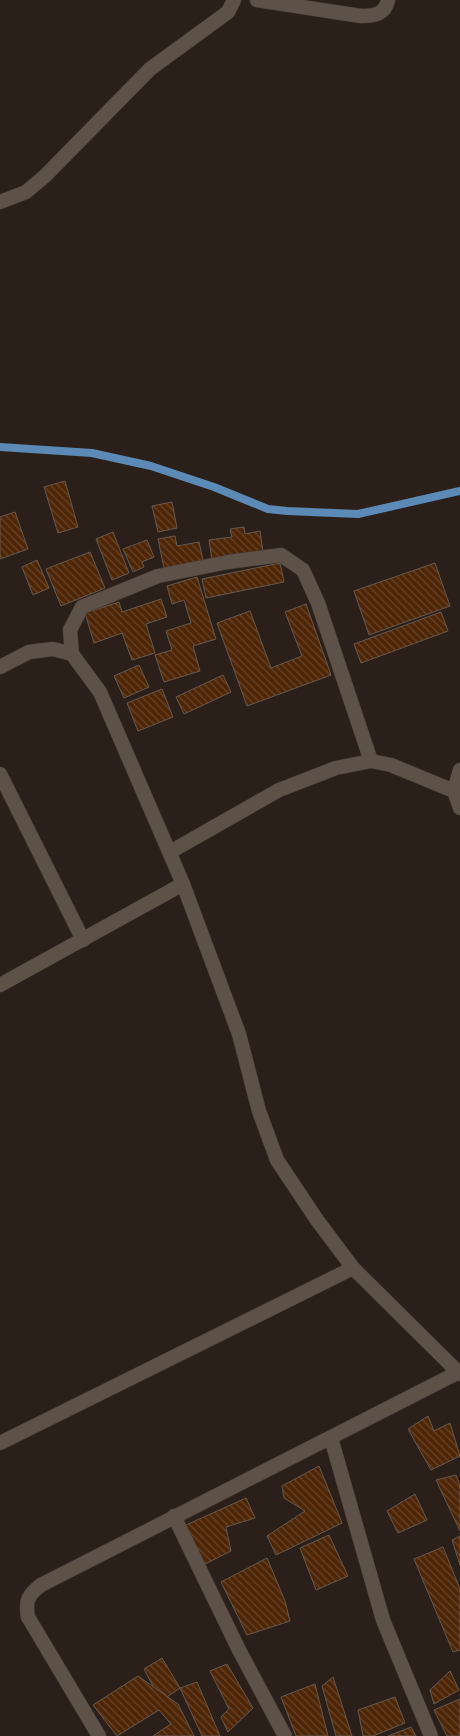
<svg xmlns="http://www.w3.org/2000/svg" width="460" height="1736" viewBox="0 0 460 1736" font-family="Overpass,sans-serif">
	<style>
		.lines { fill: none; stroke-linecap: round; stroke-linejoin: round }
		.stream { stroke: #5a8ab5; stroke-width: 8 }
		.building { fill: url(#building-back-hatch); stroke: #665951 }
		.minor-casing { stroke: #453c37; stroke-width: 15 }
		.minor { stroke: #5d5148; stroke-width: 14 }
	</style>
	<defs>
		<pattern id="building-back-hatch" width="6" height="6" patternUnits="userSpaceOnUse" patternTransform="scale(1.25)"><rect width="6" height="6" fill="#4e2606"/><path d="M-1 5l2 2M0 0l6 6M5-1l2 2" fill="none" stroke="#67452a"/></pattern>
	</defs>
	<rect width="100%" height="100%" fill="#2b2019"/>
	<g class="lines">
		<path class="stream" d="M0,447l92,6 59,13 63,21 54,22 19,2 71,3 102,-23"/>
	</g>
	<g class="building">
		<path d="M65,481l13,46 -20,6 -14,-46z"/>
		<path d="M172,502l5,26 -19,4 -6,-26z"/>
		<path d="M15,512l13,37 -28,10v-42z"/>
		<path d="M244,527l1,7 15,-3 3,21 -51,8 -3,-20 23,-3 -2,-8z"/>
		<path d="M113,532l16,41 -17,7 -16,-41z"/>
		<path d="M175,536l2,10 22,-4 4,18 -39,8 -6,-29z"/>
		<path d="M147,540l7,17 -12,5 2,5 -11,5 -10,-23z"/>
		<path d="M90,552l15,36 -44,18 -15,-37z"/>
		<path d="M37,560l12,28 -16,7 -11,-28z"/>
		<path d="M280,563l4,19 -78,16 -4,-19z"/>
		<path d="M435,563l15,43 -81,29 -15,-44z"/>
		<path d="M197,577l19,62 -23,7 7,25 -36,11 -9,-27 17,-5 -6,-19 25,-8 -7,-23 -12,4 -5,-18z"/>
		<path d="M161,599l6,18 -21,7 9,29 -23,7 -10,-27 -28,10 -9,-30 34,-11 3,10z"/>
		<path d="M306,604l25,71 -84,31 -30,-83 33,-12 21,57 31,-12 -17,-44z"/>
		<path d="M441,612l7,19 -87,32 -7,-19z"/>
		<path d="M139,665l10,22 -25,11 -10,-22z"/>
		<path d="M223,675l8,17 -47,22 -8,-17z"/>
		<path d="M162,689l11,28 -35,14 -11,-28z"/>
		<path d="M428,1416l6,15 16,-8 10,33 -29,14 -23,-41z"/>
		<path d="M319,1466l23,57 -66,32 -9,-19 38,-25 -21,-13 -2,-12z"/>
		<path d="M456,1475l4,11v45l-24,-51z"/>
		<path d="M415,1494l12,26 -29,13 -11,-22z"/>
		<path d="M246,1498l9,20 -29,9 5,24 -28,14 -17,-40z"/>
		<path d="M329,1535l19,41 -32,14 -16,-42z"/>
		<path d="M460,1536v29l-8,-25z"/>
		<path d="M443,1547l17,42v61l-7,2 -39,-93z"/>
		<path d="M267,1558l18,43 5,20 -43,14 -26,-53z"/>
		<path d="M162,1658l18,30 -19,13 -17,-32z"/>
		<path d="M227,1664l26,44 -25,24 -7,-15 8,-8 -19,-38z"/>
		<path d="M450,1671l9,19 -25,14 -4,-14z"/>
		<path d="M138,1676l40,28 16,32h-41l18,-12 -12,-14 -42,26 -24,-31z"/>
		<path d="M333,1677l19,59h-16l-14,-50z"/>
		<path d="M197,1682l23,54h-18l-22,-48z"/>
		<path d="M315,1684l13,52h-32l-15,-39z"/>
		<path d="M395,1697l10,26 -32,13h-10l-5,-26z"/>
		<path d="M460,1699v37h-13l-13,-26z"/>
		<path d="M411,1727l5,9h-28z"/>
	</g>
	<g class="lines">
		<defs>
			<g id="minor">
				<path d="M257,0l104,16c14,0 24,-2 27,-16"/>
				<path d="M0,202l26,-10 19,-16 105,-107 78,-57 6,-12"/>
				<path d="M72,654l-2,-24 12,-23 76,-31 70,-14 53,-7 22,15 15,33 53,158 -35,7 -57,22 -109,62"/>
				<path d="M0,667l29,-15 24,-3 19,5 28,38 83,192 56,150 20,77 18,49 40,60 36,48 107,106"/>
				<path d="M371,761l20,4 63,26"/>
				<path d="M460,770l-6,21 6,17"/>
				<path d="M0,774l83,166"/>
				<path d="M0,985l183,-101"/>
				<path d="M331,1438l52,182 48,116"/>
				<path d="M0,1443l353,-175"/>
				<path d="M174,1516l65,134 46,86"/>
				<path d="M99,1736l-71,-119c-3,-16 0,-22 13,-32l418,-213"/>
			</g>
		</defs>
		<use href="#minor" class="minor-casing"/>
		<use href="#minor" class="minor"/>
	</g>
</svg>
